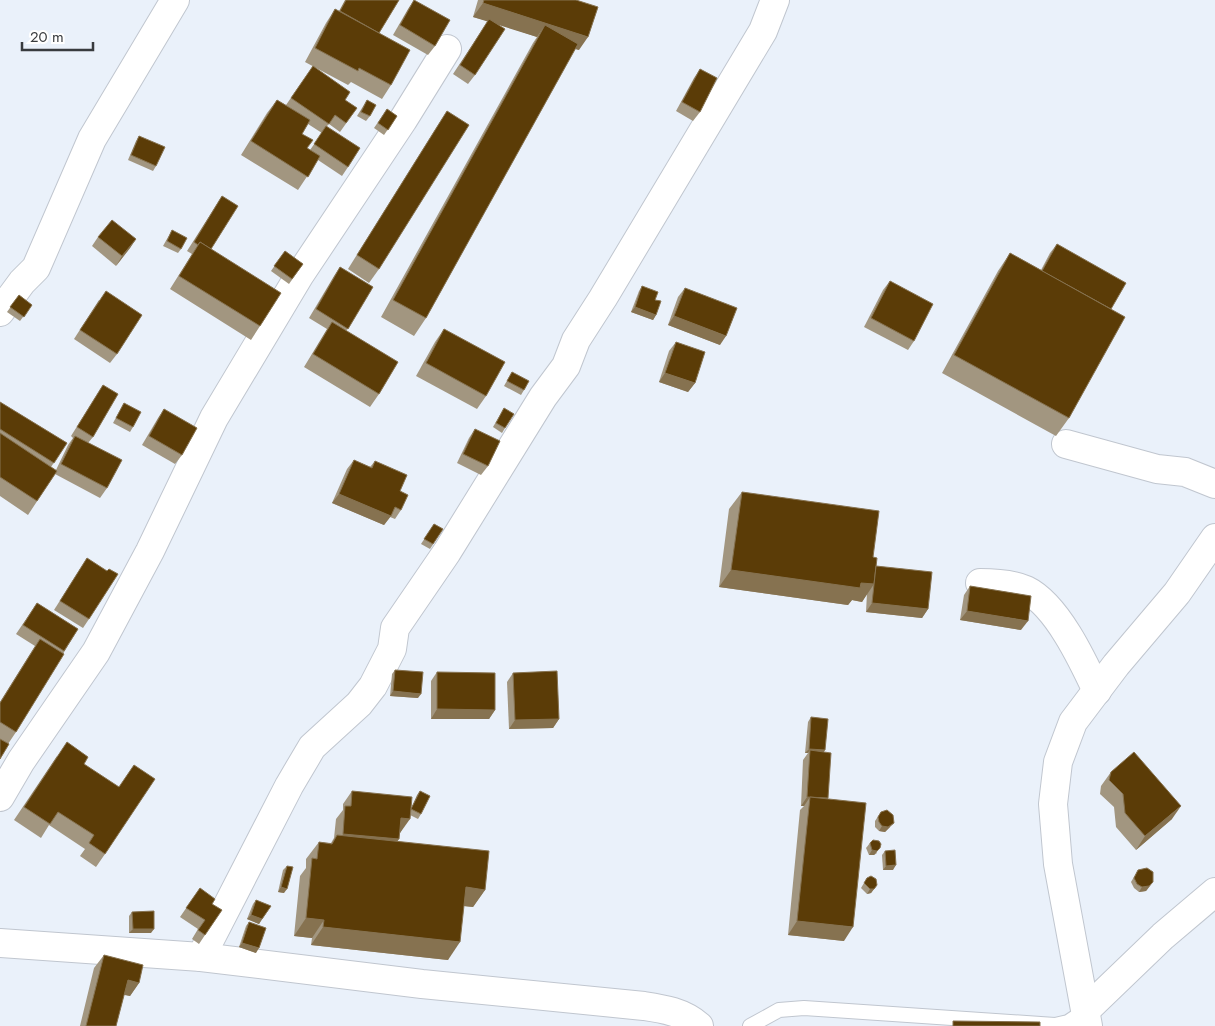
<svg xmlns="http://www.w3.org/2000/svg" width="1215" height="1026" viewBox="0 0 1215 1026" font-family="Jost,sans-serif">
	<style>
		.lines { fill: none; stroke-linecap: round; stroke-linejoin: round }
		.lane-casing { stroke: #c0c6cf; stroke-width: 16 }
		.street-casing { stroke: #c0c6cf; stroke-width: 30 }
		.lane { stroke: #fff; stroke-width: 14 }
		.street { stroke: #fff; stroke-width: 28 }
		.wall { fill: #a29680; fill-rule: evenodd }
		.shaded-wall { fill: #867250 }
		.building { fill: #5b3c07; stroke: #867250 }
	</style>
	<rect width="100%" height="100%" fill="#eaf1fa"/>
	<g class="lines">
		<defs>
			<path id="lane" d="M750,1026l29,-16 25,-2 251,17 13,-3 18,-12"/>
			<g id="street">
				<path d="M0,312l22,-30 14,-14 56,-129 83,-139"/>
				<path d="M1066,444l91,25 28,3 30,12"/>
				<path d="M980,583c16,0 32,1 46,7 31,15 57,71 71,101"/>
				<path d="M0,797l21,-36 75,-109 54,-101 64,-133 85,-142 104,-156 44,-71"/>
				<path d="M0,943l201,14 221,27 222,22c20,3 39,6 55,20"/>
				<path d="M201,957l88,-171 23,-39 47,-43 14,-18 19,-37 3,-21 52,-76 96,-155 23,-31 10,-26 27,-42 160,-267 12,-31"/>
				<path d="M1086,1010l77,-74 52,-44"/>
				<path d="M1088,1026l-30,-162 -5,-60 5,-42 15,-40 43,-57 61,-72 38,-55"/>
			</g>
		</defs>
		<use href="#lane" class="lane-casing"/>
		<use href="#street" class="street-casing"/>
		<use href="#lane" class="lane"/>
		<use href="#street" class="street"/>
	</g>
	<g class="wall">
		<path d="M345,0h54l-20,33 12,52 -9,14 -31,-17 -3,3 -43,-23 21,-39 9,-14 4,2z"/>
		<path d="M414,0l21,46 -7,9 -35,-20 15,-26z"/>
		<path d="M478,0h98l3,50 -4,-1 -149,269 -12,18 -33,-19 152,-274 4,-6 -39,-13 -23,51 -7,9 -15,-10 35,-53 -15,-4z"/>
		<path d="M313,66l32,34 12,8 -17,24 -11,-8 -2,2 21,41 -6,9 -24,-16 -20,30 -57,-35 26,-42 10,-13 9,5zM308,124l14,9 -12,17 -3,-2 -5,-14z"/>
		<path d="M700,69v43l-7,9 -17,-10 18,-33z"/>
		<path d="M367,100l3,16 -4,5 -9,-5z"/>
		<path d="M387,109l10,7 -13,19 -10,-7z"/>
		<path d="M447,111l-68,158 -10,14 -21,-14 90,-144z"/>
		<path d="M139,136l17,30 -3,5 -25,-11 8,-19z"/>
		<path d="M222,196l-11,53 49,77 -9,14 -81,-51 22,-35 -5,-3z"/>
		<path d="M172,230l9,19 -3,4 -15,-7z"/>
		<path d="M98,237l38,2 -6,9 -14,18 -24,-20z"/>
		<path d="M1057,244l12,174 -13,18 -114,-63 56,-102 12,-18 31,17 9,-17z"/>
		<path d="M285,251l18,13 -14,20 -18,-13z"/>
		<path d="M340,267l33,20 -27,44 33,63 -9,13 -66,-40 23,-38 -18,-11 25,-42z"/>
		<path d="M890,281l24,60 -6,9 -44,-23 19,-37z"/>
		<path d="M642,286l13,14 1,15 -3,5 -22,-8 8,-21z"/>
		<path d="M685,288l35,57 -52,-20 10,-28z"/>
		<path d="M19,295l13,10 -12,16 -13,-9z"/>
		<path d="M99,300l18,54 -7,9 -36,-24z"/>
		<path d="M444,329l42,67 -9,13 -61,-33 19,-34z"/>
		<path d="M676,342l19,41 -7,9 -29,-10 10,-31z"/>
		<path d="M512,372l12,18 -3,5 -17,-9z"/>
		<path d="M103,385l-10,52 -5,6 19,45 -7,10 -45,-24 -27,41 -28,-19v-94l67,41 -16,24 5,3 12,-25 5,-7 -2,-2z"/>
		<path d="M124,403l9,24 -3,5 -17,-9z"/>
		<path d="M504,408l1,20 -3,5 -9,-6z"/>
		<path d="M164,409l18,46 -7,9 -33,-19 16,-27z"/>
		<path d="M475,429l13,37 -7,9 -24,-12 12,-25z"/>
		<path d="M354,460l16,7 5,-6 25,30 1,19 -6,9 -5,-2 -6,8 -52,-22 15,-34z"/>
		<path d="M742,492l134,74 52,43 -6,9 -56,-6 1,-19 -5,9 -10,-2 -4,5 -129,-18 10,-78z"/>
		<path d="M434,524l9,5 -13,20 -9,-5z"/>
		<path d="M87,558l2,61 -6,9 -29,-18z"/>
		<path d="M970,586l51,44 -61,-10 4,-25z"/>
		<path d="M37,603l41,26 -62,103 -8,12 -8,15v-57l35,-56 -19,-12z"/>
		<path d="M395,670l23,28 -28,-2 2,-22z"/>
		<path d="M437,672l58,38 -6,9h-58v-38z"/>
		<path d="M513,673l46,46 -6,9 -44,1 -2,-47z"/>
		<path d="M811,717l13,35 4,46 -1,1 17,142 -56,-6 12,-125 4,-4h-3l2,-46 5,-7h-3l3,-31z"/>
		<path d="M57,756l27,8 21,90 -9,13 -16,-11 5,-7 -36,-24 -8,13 -27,-18z"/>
		<path d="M1111,772l61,47 -36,31 -20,-23 -2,-20 -14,-13 1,-8z"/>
		<path d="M352,791l59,18 6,-14 3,-4 1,23 -3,5 -8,-4 -10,18 -3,8 88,49 -12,17 -9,-1 -16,54 -137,-15 1,-7 -18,-2 6,-60 6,-8v-9l13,-17 12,1 3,-5 2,-19 7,-9v-6z"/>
		<path d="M881,812l9,15 -5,5 -6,-1 -4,-4v-6z"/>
		<path d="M870,843l7,10 -3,2h-5l-3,-7z"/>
		<path d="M885,851l8,19h-10l-1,-15z"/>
		<path d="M287,866l-3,27 -6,-1 5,-22z"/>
		<path d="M1138,870l15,12 -7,9 -7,1 -5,-4 -3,-6z"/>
		<path d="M867,878l10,7 -6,8 -4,1 -6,-6z"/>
		<path d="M200,888l12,16 -7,31 -6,9 -7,-5 6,-10 -18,-12z"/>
		<path d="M256,900l15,6 -12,18 -12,-5 6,-15z"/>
		<path d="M132,912l19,21h-22v-17z"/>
		<path d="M249,922l7,31 -17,-6 7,-21z"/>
		<path d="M104,955l35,28 -9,13 -6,-1 -8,31h-36l14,-58z"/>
	</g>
	<g class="shaded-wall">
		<path d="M483,3l105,34 -9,13 -41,-13 7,-12 -8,12 -64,-20z"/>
		<path d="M136,239l-6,9 -14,18 6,-10z"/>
		<path d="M635,307l21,8 -3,5 -22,-8z"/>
		<path d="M674,316l52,20 -6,9 -52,-20z"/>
		<path d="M665,373l30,10 -7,9 -29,-10z"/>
		<path d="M339,494l52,22 -7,9 -52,-22z"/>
		<path d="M731,570l130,13 13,1 -12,18 -10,-2 -4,5 -129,-18z"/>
		<path d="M872,603l56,6 -6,9 -56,-6z"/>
		<path d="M967,611l61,10 -7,9 -61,-10z"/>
		<path d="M393,691l28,3 -3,4 -28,-2z"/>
		<path d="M437,709l58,1 -6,9h-58z"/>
		<path d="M559,719l-6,9 -44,1 6,-9z"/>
		<path d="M809,749l16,1 -3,5 -12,-5 -2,3h-3z"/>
		<path d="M807,797l21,1 -7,9 -11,-10 -6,9h-3z"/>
		<path d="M1181,806l-9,13 -36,31 9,-14z"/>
		<path d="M401,818l9,1 -10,14 -9,-1z"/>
		<path d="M894,823l-9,9 -6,-1 3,-5z"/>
		<path d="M343,834l56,5 -9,13 -56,-4z"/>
		<path d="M880,848l-6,7h-5l3,-5z"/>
		<path d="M896,865l-3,5h-10l3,-4z"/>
		<path d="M1153,882l-7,9 -7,1 3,-5z"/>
		<path d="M877,885l-6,8 -4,1 3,-5z"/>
		<path d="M281,887l6,2 -3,4 -6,-1z"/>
		<path d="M466,887l19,3 -12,17 -19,-2z"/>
		<path d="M251,915l11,4 -3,5 -12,-5z"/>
		<path d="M306,918l18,2 -12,18 -18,-2z"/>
		<path d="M797,921l56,6 -9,14 -56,-6z"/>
		<path d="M323,927l137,15 -12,18 -137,-15z"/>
		<path d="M133,929h21l-3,4h-22z"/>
		<path d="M242,943l17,5 -3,5 -17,-6z"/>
		<path d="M128,980l11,3 -9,13 -12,-3z"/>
	</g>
	<g class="building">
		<path d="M346,0h53l-20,33 -39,-22z"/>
		<path d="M414,0l36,20 -15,26 -35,-21z"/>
		<path d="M484,0h92l22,7 -10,30 -105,-34z"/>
		<path d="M335,9l75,41 -19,35 -32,-17 -1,3 -43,-23z"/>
		<path d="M489,19l16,10 -30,46 -15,-10z"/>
		<path d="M545,25l33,19 -152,274 -33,-18z"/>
		<path d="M313,66l37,26 -5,8 12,8 -11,15 -11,-8 -6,9 -38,-26z"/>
		<path d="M700,69l17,9 -17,34 -18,-10z"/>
		<path d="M277,100l33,20 -8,14 11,6 -6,8 13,8 -12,21 -57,-36z"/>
		<path d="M367,100l9,5 -6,11 -9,-4z"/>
		<path d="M387,109l10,7 -9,14 -10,-7z"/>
		<path d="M447,111l22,14 -90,144 -22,-14z"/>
		<path d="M326,126l34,22 -12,19 -34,-23z"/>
		<path d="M139,136l26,11 -9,19 -25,-11z"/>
		<path d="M222,196l16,10 -27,43 -11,-7 -2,3 -4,-3z"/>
		<path d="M112,220l24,19 -14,17 -24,-19z"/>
		<path d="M172,230l15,8 -6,11 -14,-8z"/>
		<path d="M200,242l81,51 -21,33 -81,-50z"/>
		<path d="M1057,244l69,39 -15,26 -69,-38z"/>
		<path d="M285,251l18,13 -11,15 -18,-13z"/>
		<path d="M1010,253l115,64 -56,101 -115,-63z"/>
		<path d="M340,267l33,20 -25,42 -32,-20z"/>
		<path d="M890,281l43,23 -19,37 -43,-23z"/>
		<path d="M642,286l16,6 -3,8 6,1 -5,14 -21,-8z"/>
		<path d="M685,288l52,20 -11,28 -52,-20z"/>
		<path d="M106,291l36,24 -25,39 -37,-24z"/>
		<path d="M19,295l13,10 -8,12 -14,-10z"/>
		<path d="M332,322l66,40 -19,32 -66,-40z"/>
		<path d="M444,329l61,33 -19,34 -60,-33z"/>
		<path d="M676,342l29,10 -10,31 -30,-10z"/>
		<path d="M512,372l17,9 -5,9 -17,-9z"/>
		<path d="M103,385l15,9 -25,43 -16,-10z"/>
		<path d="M0,402l67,41 -13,20 -54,-34z"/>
		<path d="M124,403l17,9 -8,15 -17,-9z"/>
		<path d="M504,408l10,6 -9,14 -9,-5z"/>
		<path d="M164,409l33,19 -15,27 -33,-19z"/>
		<path d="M475,429l25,12 -12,25 -25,-12z"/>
		<path d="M0,433l57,38 -20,30 -37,-24z"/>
		<path d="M75,436l47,24 -15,28 -46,-24z"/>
		<path d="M354,460l18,8 3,-7 32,14 -7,16 8,4 -7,15 -6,-3 -4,9 -52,-22z"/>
		<path d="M742,492l137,19 -6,46 4,1 -3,26 -13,-1 -1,5 -129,-18z"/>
		<path d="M434,524l9,5 -10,15 -9,-5z"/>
		<path d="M87,558l20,13 2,-2 9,5 -29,45 -29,-18z"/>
		<path d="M876,566l56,6 -4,37 -56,-6z"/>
		<path d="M970,586l61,10 -3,25 -61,-10z"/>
		<path d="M37,603l41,26 -14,22 -41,-26z"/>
		<path d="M40,639l24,15 -48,78 -16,-10v-19z"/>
		<path d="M395,670l28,2 -2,22 -28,-3z"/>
		<path d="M557,671l2,48 -44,1 -2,-47z"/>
		<path d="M437,672l58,1v37l-58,-1z"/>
		<path d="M811,717l17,2 -3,31 -16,-1z"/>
		<path d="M0,739l9,5 -9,15z"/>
		<path d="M67,742l21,15 -4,7 35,23 15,-22 21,14 -50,75 -16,-11 5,-8 -36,-23 -8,12 -26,-17z"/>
		<path d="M810,750l21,3 -3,45 -21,-1z"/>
		<path d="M1134,752l47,54 -36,30 -20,-23 -2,-19 -14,-14 2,-8z"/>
		<path d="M352,791l60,6 -2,22 -9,-1 -2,21 -56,-5 2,-28h6z"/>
		<path d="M420,791l10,5 -9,18 -10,-5z"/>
		<path d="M810,797l56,6 -13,124 -56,-6z"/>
		<path d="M887,810l6,5 1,8 -6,4 -6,-1 -3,-4 -1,-5 3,-5z"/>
		<path d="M337,835l152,16 -4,39 -19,-3 -6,55 -137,-15 1,-7 -18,-2 6,-60 5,1 2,-17 13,2z"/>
		<path d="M873,840l6,1 2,3 -1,4 -3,3 -5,-1 -2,-7z"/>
		<path d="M895,850l1,15 -10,1 -1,-15z"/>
		<path d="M287,866l6,1 -6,22 -6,-2z"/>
		<path d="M1147,868l6,4v10l-4,4 -7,1 -5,-3 -3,-6 4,-8z"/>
		<path d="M871,876l5,3 1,6 -3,4h-4l-6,-6 3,-5z"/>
		<path d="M200,888l15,11 -3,5 10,6 -17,25 -7,-5 7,-10 -19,-12z"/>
		<path d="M256,900l15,6 -9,13 -11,-4z"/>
		<path d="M154,911v18h-21l-1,-17z"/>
		<path d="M249,922l17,6 -7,20 -17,-5z"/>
		<path d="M104,955l39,10 -4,18 -11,-3 -12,46h-30z"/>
		<path d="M953,1021l87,1v4h-87z"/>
	</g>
	<path d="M22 42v8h71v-8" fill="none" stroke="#383b3e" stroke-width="2.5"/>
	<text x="30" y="42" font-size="15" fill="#383b3e" stroke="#ffffff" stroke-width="4" paint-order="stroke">20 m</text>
</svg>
